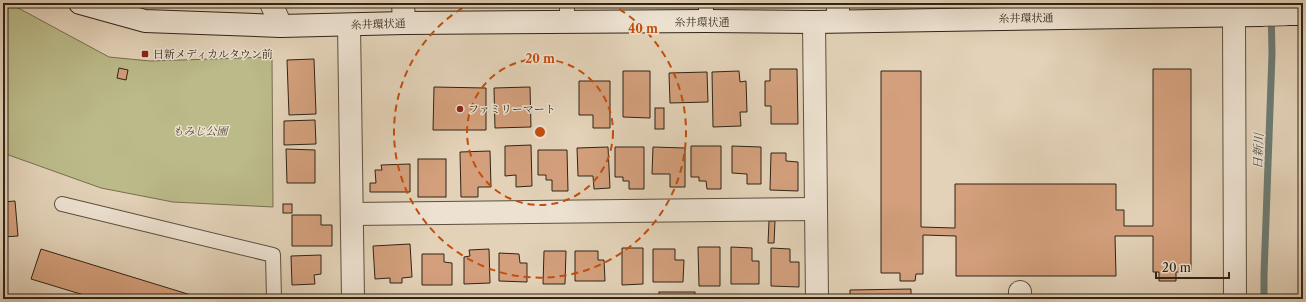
<svg xmlns="http://www.w3.org/2000/svg" width="1306" height="302" viewBox="0 0 1306 302" font-family="'Libre Caslon Text','Noto Serif JP',serif">
	<style>
		.green { fill: #bbba89; stroke: #766f50 }
		.lines { fill: none; stroke-linecap: round; stroke-linejoin: round }
		.stream { stroke: #6d7c74; stroke-width: 7 }
		.building { fill: #d39f7c; stroke: #302416 }
		.lane-casing { stroke: #5d503e; stroke-width: 16 }
		.street-casing { stroke: #5d503e; stroke-width: 24 }
		.secondary-casing { stroke: #302416; stroke-width: 24 }
		.lane { stroke: #ede2d1; stroke-width: 14 }
		.street { stroke: #ede2d1; stroke-width: 22 }
		.secondary { stroke: #ede2d1; stroke-width: 22 }
		.ring { fill: none; stroke: #c34e0e; stroke-width: 2; stroke-dasharray: 7 5 }
		.poi-dot { fill: #8f2418; stroke: #ede2d1; stroke-width: 1.5 }
		.labels { text-anchor: middle; dominant-baseline: central; stroke-width: 3; stroke-linejoin: round; paint-order: stroke }
		.street-label { font-size: 11px; fill: #302416; stroke: #ede2d1 }
		.poi-label { font-size: 11px; fill: #302416; stroke: #ede2d1; text-anchor: start }
		.park-label { font-size: 11px; font-style: italic; fill: #534a33; stroke: #ede2d1 }
		.water-label { font-size: 12px; font-style: italic; fill: #49493d; stroke: #ede2d1 }
		.centre { fill: #c34e0e; stroke: #ede2d1; stroke-width: 2 }
		.ring-label { font-size: 12px; text-anchor: middle; font-weight: bold; fill: #c34e0e; stroke: #ede2d1; stroke-width: 3; stroke-linejoin: round; paint-order: stroke }
	</style>
	<rect width="100%" height="100%" fill="#e3d2b8"/>
	<filter id="stains"><feTurbulence type="fractalNoise" baseFrequency=".005" numOctaves="4"/><feColorMatrix values="0 0 0 0 .2 0 0 0 0 .09 0 0 0 0 .02 0 0 0 .5 -.17"/></filter>
	<radialGradient id="worn" r=".72"><stop offset=".6" stop-color="#630" stop-opacity="0"/><stop offset="1" stop-color="#630" stop-opacity=".3"/></radialGradient>
	<path class="green" d="M3,3h6l100,54 41,4 122,-4 1,150 -100,-5 -72,-14 -98,-35z"/>
	<g class="lines">
		<path class="stream" d="M1264,299v-24l8,-221 -1,-51"/>
	</g>
	<g class="building">
		<path d="M314,59l2,55 -27,1 -2,-55z"/>
		<path d="M119,68l9,2 -2,10 -9,-2z"/>
		<path d="M770,69h27l1,55h-27v-18h-6v-25h5z"/>
		<path d="M1153,69h38v203h-15v9h-17v-9h-6v-36h-38l1,40h-160v-40l-33,-1v39h-7l-1,7h-15v-8h-19v-202h40v156l34,1v-44h161v26h8v16h29z"/>
		<path d="M623,71h27v47l-27,-1z"/>
		<path d="M739,71l1,11 6,-1 1,31h-7l1,14 -28,1 -1,-55z"/>
		<path d="M707,72l1,30 -38,1 -1,-30z"/>
		<path d="M579,81h31v47h-17v-13h-14z"/>
		<path d="M434,87l52,1v42h-53z"/>
		<path d="M530,87l1,40 -36,1 -1,-40z"/>
		<rect x="655" y="108" width="9" height="21"/>
		<path d="M315,120l1,24 -32,1v-24z"/>
		<path d="M531,145l1,41 -16,1v-12l-11,1v-30z"/>
		<path d="M691,146h30v43h-14l-1,-8h-7v-4h-8z"/>
		<path d="M732,146l29,1v37h-14v-10l-15,-1z"/>
		<path d="M608,147l2,41 -16,1 -1,-13h-15l-1,-28z"/>
		<path d="M615,147h29v42h-15v-8h-6v-4h-8z"/>
		<path d="M653,147l32,1v39h-15v-13h-18z"/>
		<path d="M286,149l29,1v33h-28z"/>
		<path d="M538,150h29l1,41h-16v-11h-6v-5h-8z"/>
		<path d="M490,151l1,36h-13v10h-17l-1,-45z"/>
		<path d="M771,153h15v8l12,1v29l-28,-1z"/>
		<rect x="418" y="159" width="28" height="38"/>
		<path d="M410,164v28h-40v-9h6l-1,-13h7l-1,-5z"/>
		<path d="M15,201l3,35 -15,1v-35z"/>
		<rect x="283" y="204" width="9" height="9"/>
		<path d="M292,215h29v10h11v21h-40z"/>
		<path d="M769,221h6l-1,22h-6z"/>
		<path d="M410,244l2,33 -10,1v5h-12v-5l-15,1 -2,-33z"/>
		<path d="M698,247h22v39h-21z"/>
		<path d="M731,247l21,1v13h7v23h-28z"/>
		<path d="M622,248h21v36l-21,1z"/>
		<path d="M771,248l19,1v13h9v25l-28,-1z"/>
		<path d="M41,249l163,50h-107l-66,-20z"/>
		<path d="M489,249l1,34 -26,1v-27l6,-1 -1,-6z"/>
		<path d="M653,249h22v11h9l-1,22h-30z"/>
		<path d="M544,251h22l-1,33h-22z"/>
		<path d="M575,251h23v9h6l1,21h-30z"/>
		<path d="M499,253l20,1 1,9h7v19l-28,-1z"/>
		<path d="M422,254h22v8l8,1v22h-30z"/>
		<path d="M321,255v19l-7,1 1,9 -23,1 -1,-29z"/>
		<path d="M911,289v10h-61v-9z"/>
		<rect x="659" y="292" width="36" height="7"/>
		<rect x="1121" y="296" width="20" height="3"/>
		<rect x="321" y="297" width="20" height="2"/>
	</g>
	<g class="lines">
		<defs>
			<g id="lane">
				<path d="M567,3v19"/>
				<path d="M706,21v-18"/>
				<path d="M62,204l211,51 1,44"/>
			</g>
			<g id="street">
				<path d="M271,3l10,23"/>
				<path d="M403,3l1,20"/>
				<path d="M838,3v18"/>
				<path d="M1260,15l30,-1"/>
				<path d="M1234,16l1,283"/>
				<path d="M814,22l3,277"/>
				<path d="M349,25l4,274"/>
				<path d="M352,214l464,-5"/>
				<path d="M1020,292v7"/>
			</g>
			<g id="secondary">
				<path d="M80,3l65,18 136,5 123,-3 302,-2 108,1 446,-7"/>
				<path d="M1290,14h13"/>
			</g>
		</defs>
		<use href="#lane" class="lane-casing"/>
		<use href="#street" class="street-casing"/>
		<use href="#secondary" class="secondary-casing"/>
		<use href="#lane" class="lane"/>
		<use href="#street" class="street"/>
		<use href="#secondary" class="secondary"/>
	</g>
	<g class="ring">
		<circle cx="540" cy="132" r="73"/>
		<path d="M609 3A146 146 0 1 1 471 3"/>
	</g>
	<g class="poi-dot">
		<rect x="141" y="50" width="8" height="8" rx="2"/>
		<circle cx="460" cy="109" r="4"/>
	</g>
	<g class="labels">
		<g class="street-label">
			<text transform="translate(1026 18) rotate(-1)">糸井環状通</text>
			<text x="702" y="22">糸井環状通</text>
			<text transform="translate(378 24) rotate(-2)">糸井環状通</text>
		</g>
		<g class="poi-label">
			<text x="153" y="54">日新メディカルタウン前</text>
			<text x="468" y="109">ファミリーマート</text>
		</g>
		<g class="park-label">
			<text x="200" y="131">もみじ公園</text>
		</g>
		<g class="water-label">
			<text transform="translate(1258 151) rotate(-88)">日新川</text>
		</g>
	</g>
	<circle cx="540" cy="132" r="6" class="centre"/>
	<g class="ring-label">
		<text x="643" y="33">40 m</text>
		<text x="540" y="63">20 m</text>
	</g>
	<rect width="1306" height="302" fill="none" stroke="#e3d2b8" stroke-width="16"/>
	<rect x="4" y="4" width="1298" height="294" fill="none" stroke="#302416" stroke-width="2"/>
	<rect x="8" y="8" width="1290" height="286" fill="none" stroke="#302416"/>
	<path d="M1156 272v6h73v-6" fill="none" stroke="#302416" stroke-width="2"/>
	<text x="1162" y="272" font-size="12" fill="#302416" stroke="#ede2d1" stroke-width="3" paint-order="stroke">20 m</text>
	<rect width="100%" height="100%" filter="url(#stains)"/>
	<rect width="100%" height="100%" fill="url(#worn)"/>
</svg>
